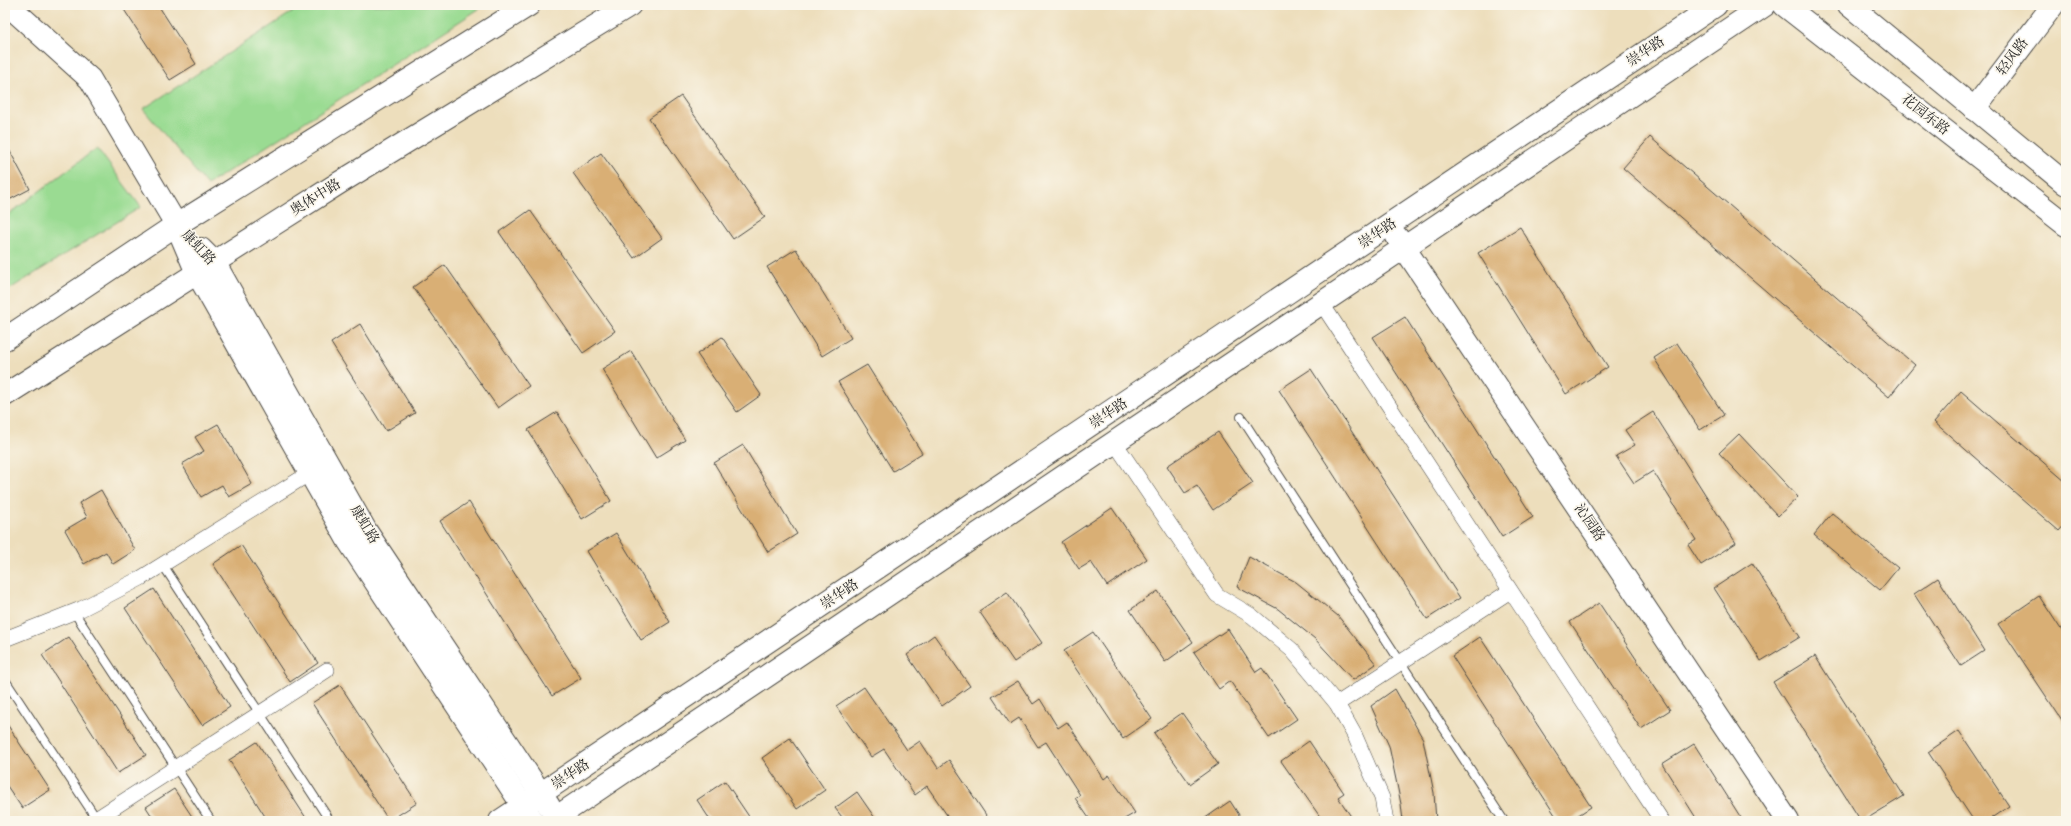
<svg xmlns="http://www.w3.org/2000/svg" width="2071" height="826" viewBox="0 0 2071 826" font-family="Vollkorn,'Noto Serif SC',serif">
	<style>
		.green { fill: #9adb92; stroke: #62835e }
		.building { fill: #d9af75 }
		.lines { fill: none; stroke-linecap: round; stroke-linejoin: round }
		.lane-casing { stroke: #484641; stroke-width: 10 }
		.street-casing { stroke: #484641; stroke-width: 16 }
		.secondary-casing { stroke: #484641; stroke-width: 24 }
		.primary-casing { stroke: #484641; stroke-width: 24 }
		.lane { stroke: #fff; stroke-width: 8 }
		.street { stroke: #fff; stroke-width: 15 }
		.secondary { stroke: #fff; stroke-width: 22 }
		.primary { stroke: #fff; stroke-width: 22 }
		.labels { text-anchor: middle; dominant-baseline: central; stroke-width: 3.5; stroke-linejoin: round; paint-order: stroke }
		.street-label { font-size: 14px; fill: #2b2b2b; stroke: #fbf7ec }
	</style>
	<rect width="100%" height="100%" fill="#fbf7ec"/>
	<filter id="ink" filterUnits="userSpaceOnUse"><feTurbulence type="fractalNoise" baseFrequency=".025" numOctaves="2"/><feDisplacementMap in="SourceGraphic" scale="8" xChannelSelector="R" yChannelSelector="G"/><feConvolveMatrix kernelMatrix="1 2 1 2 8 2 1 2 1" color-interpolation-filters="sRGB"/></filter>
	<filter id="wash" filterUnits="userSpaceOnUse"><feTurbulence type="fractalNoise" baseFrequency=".012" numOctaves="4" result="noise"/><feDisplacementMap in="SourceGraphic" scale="16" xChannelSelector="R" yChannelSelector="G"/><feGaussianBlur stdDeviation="0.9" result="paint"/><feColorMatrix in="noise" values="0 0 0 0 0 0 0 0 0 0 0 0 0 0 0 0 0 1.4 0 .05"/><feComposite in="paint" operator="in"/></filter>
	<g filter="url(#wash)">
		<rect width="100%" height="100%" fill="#eddebc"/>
		<g class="green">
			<path d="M303,5h182l-278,180 -64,-76z"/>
			<path d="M97,148l44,59 -136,85v-75z"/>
		</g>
		<g id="blocks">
			<g class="building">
				<path d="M121,5h37l38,59 -26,16z"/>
				<path d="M681,96l84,121 -32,22 -84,-121z"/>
				<path d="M1650,137l265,228 -26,32 -266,-229z"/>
				<path d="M5,142l25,47 -25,13z"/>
				<path d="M601,153l61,85 -28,20 -61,-85z"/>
				<path d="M530,210l85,121 -32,22 -84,-121z"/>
				<path d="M1520,227l88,140 -42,27 -88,-141z"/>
				<path d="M796,249l55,89 -29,18 -55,-89z"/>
				<path d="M445,265l84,121 -31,22 -85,-121z"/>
				<path d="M1405,317l128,200 -31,20 -129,-200z"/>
				<path d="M360,324l55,89 -29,18 -55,-88z"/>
				<path d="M722,337l39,58 -24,17 -40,-58z"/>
				<path d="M1677,343l47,72 -24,15 -46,-72z"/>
				<path d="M631,351l54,89 -29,18 -54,-89z"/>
				<path d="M867,365l55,88 -29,18 -55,-89z"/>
				<path d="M1311,369l149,229 -33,21 -148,-229z"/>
				<path d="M1961,391l105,91v41l-7,8 -125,-109z"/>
				<path d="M557,412l54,89 -29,18 -54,-89z"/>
				<path d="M1653,412l83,131 -35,22 -13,-20 8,-5 -43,-69 -19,12 -18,-27 19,-11 -10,-15z"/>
				<path d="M218,424l34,60 -23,13 -7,-12 -21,12 -19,-33 22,-13 -9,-14z"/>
				<path d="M1218,432l35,51 -40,27 -16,-24 -12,7 -18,-27z"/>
				<path d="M1739,434l59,63 -20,19 -59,-63z"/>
				<path d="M743,445l54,89 -29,18 -54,-89z"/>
				<path d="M101,490l34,60 -22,14 -7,-12 -22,12 -19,-34 22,-13 -8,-14z"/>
				<path d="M469,502l112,176 -29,18 -112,-175z"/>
				<path d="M1112,508l35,51 -40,27 -16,-24 -12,7 -18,-27z"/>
				<path d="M1832,513l66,55 -18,22 -66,-55z"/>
				<path d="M616,533l54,89 -29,18 -54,-89z"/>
				<path d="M241,545l77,118 -28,19 -77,-118z"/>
				<path d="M1249,557l47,25 42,34 38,48 -23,16 -38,-41 -37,-30 -41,-22z"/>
				<path d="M1752,563l48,74 -39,24 -47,-73z"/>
				<path d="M1938,578l46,73 -23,15 -47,-72z"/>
				<path d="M154,589l76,118 -28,18 -77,-117z"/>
				<path d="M1158,591l35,51 -28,20 -35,-52z"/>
				<path d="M1007,592l35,51 -28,19 -35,-51z"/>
				<path d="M2039,596l27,41v89l-68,-102z"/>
				<path d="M1599,603l71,107 -29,19 -71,-107z"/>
				<path d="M1228,629l28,43 6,-4 35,51 -28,19 -39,-57 -11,8 -25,-37z"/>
				<path d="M1093,632l59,87 -29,20 -59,-88z"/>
				<path d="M934,635l36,51 -28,20 -35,-51z"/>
				<path d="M69,637l77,118 -28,18 -76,-118z"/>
				<path d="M1480,637l111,170 -22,14h-10l-107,-165z"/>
				<path d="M1815,656l89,140 -41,25h-2l-88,-139z"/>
				<path d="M1018,681l15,23 7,-5 18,29 9,-6 37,57 5,-4 26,38 -14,8h-30l-16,-23 5,-3 -34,-53 -8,5 -19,-29 -9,6 -18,-27z"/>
				<path d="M340,685l77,118 -28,18 -77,-118z"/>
				<path d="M864,687l43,63 13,-9 18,27 11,-8 41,61h-39l-24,-35 -12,9 -31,-46 -13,8 -35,-51z"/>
				<path d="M1395,689l28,50 11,54 2,28h-33l-2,-17 -12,-58 -18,-40z"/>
				<path d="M1182,713l36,51 -28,20 -36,-51z"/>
				<path d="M5,721l45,69 -28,18 -17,-25z"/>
				<path d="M1959,731l50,75 -22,15h-13l-46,-69z"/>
				<path d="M790,738l35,52 -28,19 -35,-51z"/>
				<path d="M1309,741l35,52 -6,4 16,24h-31l-42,-60z"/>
				<path d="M257,742l51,79h-40l-39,-61z"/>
				<path d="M1694,744l49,77h-45l-36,-57z"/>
				<path d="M725,781l27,40h-41l-14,-21z"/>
				<path d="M174,789l21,32h-40l-9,-14z"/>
				<path d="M857,792l20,29h-32l-10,-13z"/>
				<path d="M1230,801l13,20h-42z"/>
			</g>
		</g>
	</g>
	<g filter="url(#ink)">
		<use href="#blocks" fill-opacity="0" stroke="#484641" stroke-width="1"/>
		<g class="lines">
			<defs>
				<g id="lane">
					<path d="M1241,417l263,404"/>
					<path d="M163,565l167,256"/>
					<path d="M74,612l137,209"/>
					<path d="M5,680l93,141"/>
				</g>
				<g id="street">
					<path d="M1322,304l340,517"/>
					<path d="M1115,443l102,152 35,21 40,34 45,54 18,32 27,62 4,23"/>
					<path d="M5,639l76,-30 60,-31 169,-105"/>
					<path d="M1337,704l173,-113"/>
					<path d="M93,821l234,-151"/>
				</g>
				<g id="secondary">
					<path d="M8,5l82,74 87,147 20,47 152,269 184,279"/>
					<path d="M1974,109l79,-104"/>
					<path d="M1397,237l391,584"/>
					<path d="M201,249l13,13 152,269 183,275"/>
					<path d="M500,821l1216,-816"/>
					<path d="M551,821l1214,-816"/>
				</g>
				<g id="primary">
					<path d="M1784,5l282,220"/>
					<path d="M1849,5l217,179"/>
					<path d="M5,339l165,-110 359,-224"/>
					<path d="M5,395l334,-212 291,-178"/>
				</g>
			</defs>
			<use href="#lane" class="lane-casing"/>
			<use href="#street" class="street-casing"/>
			<use href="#secondary" class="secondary-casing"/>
			<use href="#primary" class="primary-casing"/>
			<use href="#lane" class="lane"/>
			<use href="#street" class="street"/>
			<use href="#secondary" class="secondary"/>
			<use href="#primary" class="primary"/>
		</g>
	</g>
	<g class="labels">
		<g class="street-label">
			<text transform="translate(1646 52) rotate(-34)">崇华路</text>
			<text transform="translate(2013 57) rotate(-53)">轻风路</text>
			<text transform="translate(1925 115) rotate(38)">花园东路</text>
			<text transform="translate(316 198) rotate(-32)">奥体中路</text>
			<text transform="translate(1378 234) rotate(-34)">崇华路</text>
			<text transform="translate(198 248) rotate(47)">康虹路</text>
			<text transform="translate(1109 414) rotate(-34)">崇华路</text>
			<text transform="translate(1589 523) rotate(56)">沁园路</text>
			<text transform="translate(364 525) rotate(59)">康虹路</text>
			<text transform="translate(840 595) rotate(-34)">崇华路</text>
			<text transform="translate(571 775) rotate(-34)">崇华路</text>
		</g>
	</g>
	<rect width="2071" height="826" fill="none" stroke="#fbf7ec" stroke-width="20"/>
</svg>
